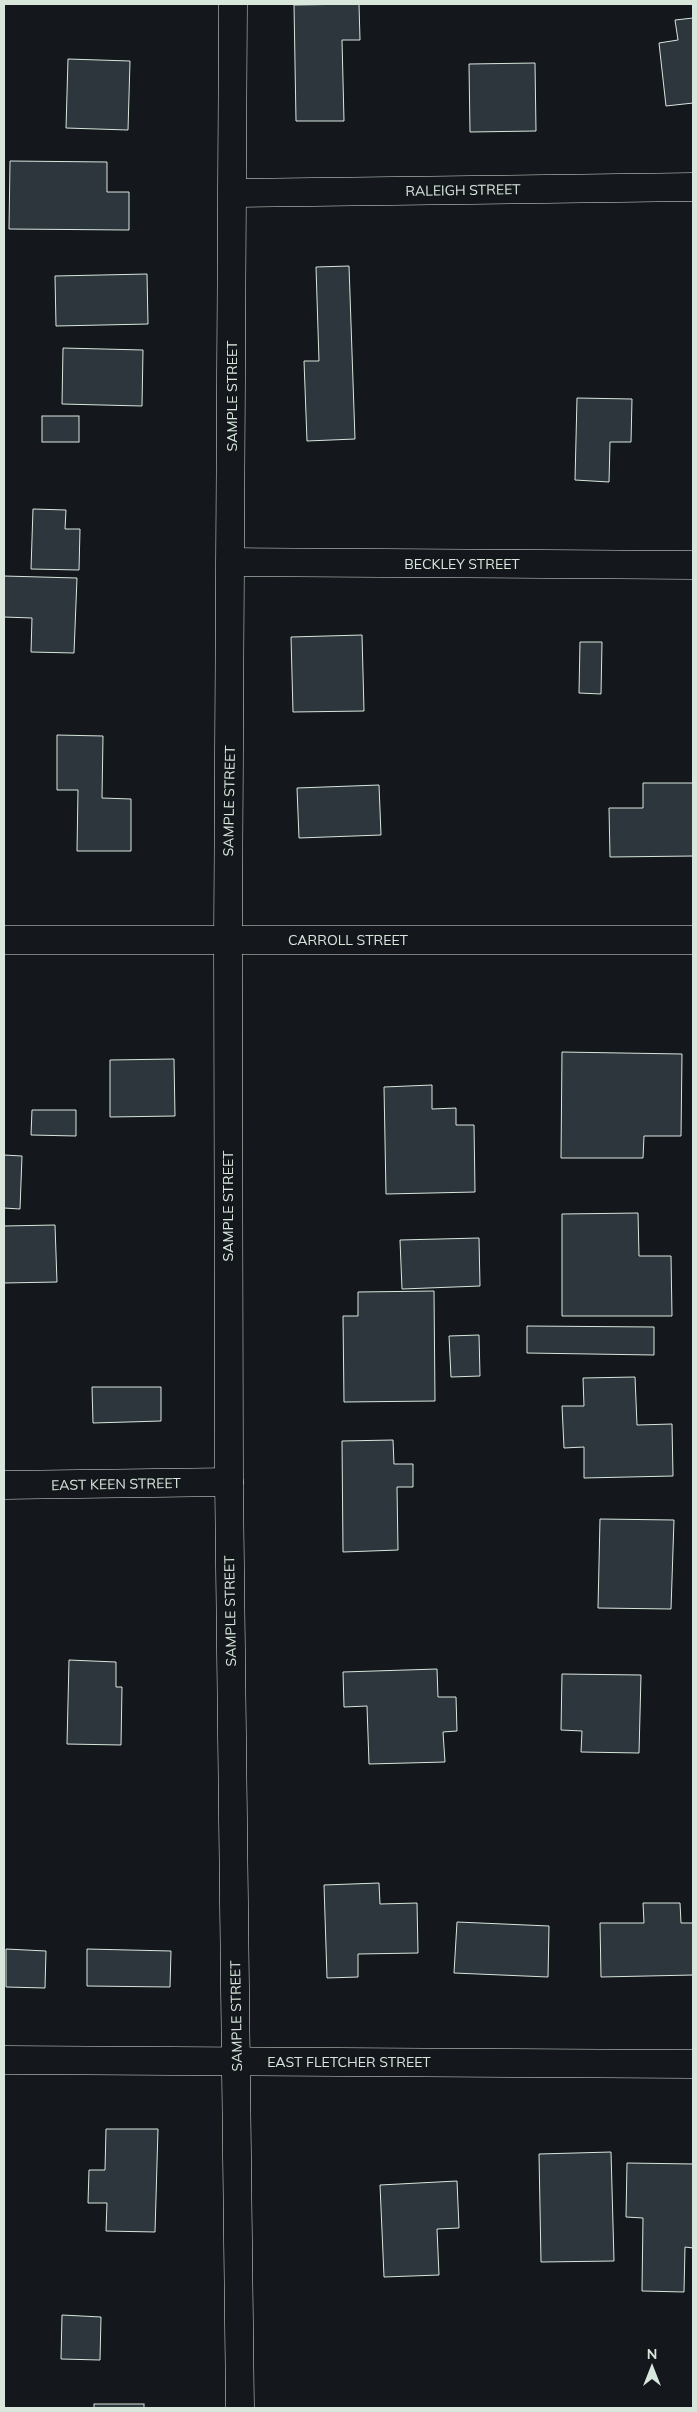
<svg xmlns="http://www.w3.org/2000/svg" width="697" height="2412" viewBox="0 0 697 2412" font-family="Mulish,sans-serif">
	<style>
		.building { fill: #2c363c; stroke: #d8e6dc }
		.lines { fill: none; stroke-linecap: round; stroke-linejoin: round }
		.minor-casing { stroke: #d8e6dc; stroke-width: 29 }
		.secondary-casing { stroke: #d8e6dc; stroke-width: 29 }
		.minor { stroke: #14181c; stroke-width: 28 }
		.secondary { stroke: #14181c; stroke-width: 28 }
		.labels { text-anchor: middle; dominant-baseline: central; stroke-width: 4; stroke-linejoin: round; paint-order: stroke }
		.street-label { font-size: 14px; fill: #d8e6dc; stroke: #14181c }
	</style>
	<rect width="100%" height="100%" fill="#14181c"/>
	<g class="building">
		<path d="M359,4l1,36h-18l2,81h-48l-2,-116z"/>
		<path d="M693,18v85l-27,3 -7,-63 19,-3 -3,-20z"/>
		<path d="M68,59l62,2 -2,69 -62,-2z"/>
		<path d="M535,63l1,68 -66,1 -1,-68z"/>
		<path d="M10,161l97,1v30h22v38l-120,-1z"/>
		<path d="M349,266l6,173 -48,2 -3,-80h15l-3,-94z"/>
		<path d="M147,274l1,50 -92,2 -1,-50z"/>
		<path d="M63,348l80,2 -1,56 -80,-2z"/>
		<path d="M577,398l55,1 -1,43h-21l-1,40 -34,-2z"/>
		<rect x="42" y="416" width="37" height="26"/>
		<path d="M33,509l33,1 -1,19h15l-1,41 -48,-1z"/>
		<path d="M4,576l73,2 -3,75 -43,-1 1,-34 -28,-1z"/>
		<path d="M362,635l2,76 -71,1 -2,-75z"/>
		<path d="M580,642h22l-1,52 -22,-1z"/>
		<path d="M57,735l46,1 -1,62 29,1v52h-54l1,-61h-21z"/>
		<path d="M643,783h50v73l-83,1 -1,-49h34z"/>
		<path d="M379,785l2,50 -82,3 -2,-50z"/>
		<path d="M562,1052l120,2 -1,82h-37l-1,22h-82z"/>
		<path d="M174,1059l1,57 -65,1v-57z"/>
		<path d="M432,1085v24l24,-1v17h18l1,67 -89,2 -2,-107z"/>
		<path d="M32,1110h44v26l-45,-1z"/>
		<path d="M4,1155l18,1 -2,53 -16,-1z"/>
		<path d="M638,1213l1,43h32l1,60h-110v-102z"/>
		<path d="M55,1225l2,57 -53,1v-57z"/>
		<path d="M479,1238l1,48 -78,3 -2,-49z"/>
		<path d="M434,1291l1,110 -91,1 -1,-86h15v-24z"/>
		<path d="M527,1326l127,1v28l-127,-2z"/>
		<path d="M479,1335l1,41 -29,1 -2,-41z"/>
		<path d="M635,1377l2,48 35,-1 1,52 -89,2v-31l-20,1 -2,-42h22l-1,-28z"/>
		<path d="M92,1387h69v34l-68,2z"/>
		<path d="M393,1440l1,24h19v23h-16l1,63 -55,2 -1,-111z"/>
		<path d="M600,1519l74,1 -3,89 -73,-1z"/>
		<path d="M69,1660l47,2v25h6l-1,58 -54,-1z"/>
		<path d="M437,1669l1,28h18l1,34 -14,1 2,30 -76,2 -2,-58 -23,1 -1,-35z"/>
		<path d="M562,1674l79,1 -2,78 -58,-1 1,-21 -21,-1z"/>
		<path d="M379,1883l1,21 37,-1 1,50 -60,1v23l-31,1 -3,-93z"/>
		<path d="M643,1903h37l1,20h12v52l-92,2 -1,-54h44z"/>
		<path d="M457,1922l92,4 -1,51 -94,-4z"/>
		<path d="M6,1949l40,2 -1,37 -39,-1z"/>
		<path d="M87,1949l84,2 -1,36 -83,-1z"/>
		<path d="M106,2129h52l-3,103 -49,-1 1,-28h-19l1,-33h16z"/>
		<path d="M611,2152l3,109 -73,1 -2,-108z"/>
		<path d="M627,2163l66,1v84l-8,-1 -1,45 -42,-1 1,-73 -17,-1z"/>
		<path d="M457,2181l2,47 -22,1 2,46 -55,2 -4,-92z"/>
		<path d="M62,2315l39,2 -1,43 -39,-1z"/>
		<rect x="94" y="2404" width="50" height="4"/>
	</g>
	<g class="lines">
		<defs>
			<g id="minor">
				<path d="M233,4l-5,936 1,542 11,926"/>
				<path d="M233,193l460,-6"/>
				<path d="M231,562l462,3"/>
				<path d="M4,1485l225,-3"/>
				<path d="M4,2060l689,4"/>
			</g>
			<path id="secondary" d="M4,940h689"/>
		</defs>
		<use href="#minor" class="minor-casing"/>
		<use href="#secondary" class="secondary-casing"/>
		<use href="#minor" class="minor"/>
		<use href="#secondary" class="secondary"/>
	</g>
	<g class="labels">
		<g class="street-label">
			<text transform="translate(463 190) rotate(-1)">RALEIGH STREET</text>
			<text transform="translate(232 396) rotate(-90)">SAMPLE STREET</text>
			<text x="462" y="564">BECKLEY STREET</text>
			<text transform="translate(229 801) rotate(-89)">SAMPLE STREET</text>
			<text x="348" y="940">CARROLL STREET</text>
			<text transform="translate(228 1206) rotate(-90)">SAMPLE STREET</text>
			<text transform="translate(116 1484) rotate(-1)">EAST KEEN STREET</text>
			<text transform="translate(230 1611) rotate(-91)">SAMPLE STREET</text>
			<text transform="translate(236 2016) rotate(-91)">SAMPLE STREET</text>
			<text x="349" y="2062">EAST FLETCHER STREET</text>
		</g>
	</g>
	<rect width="697" height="2412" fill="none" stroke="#d8e6dc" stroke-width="10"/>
	<g transform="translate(652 2367)" stroke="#14181c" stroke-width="4" paint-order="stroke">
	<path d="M0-4L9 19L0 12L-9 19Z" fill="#d8e6dc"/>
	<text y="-8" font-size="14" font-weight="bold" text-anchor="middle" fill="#d8e6dc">N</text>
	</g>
</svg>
